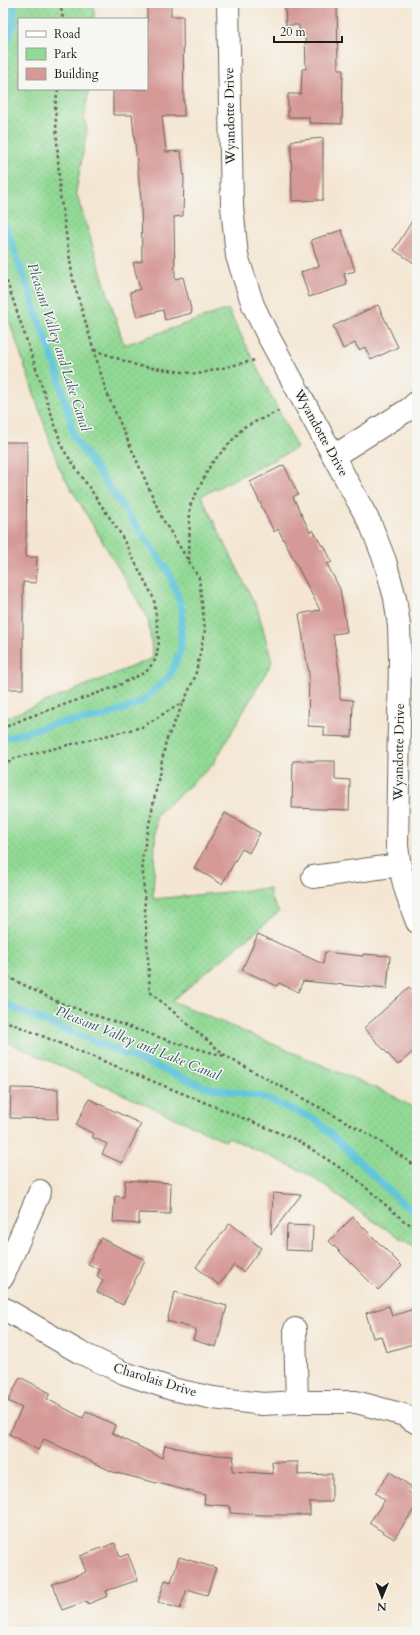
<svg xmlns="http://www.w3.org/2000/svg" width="420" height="1635" viewBox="0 0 420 1635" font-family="Cardo,serif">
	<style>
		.green { fill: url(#green-dots); stroke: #567a58 }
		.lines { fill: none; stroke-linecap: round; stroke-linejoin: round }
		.stream { stroke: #60c5dd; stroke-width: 7 }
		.building { fill: #d59a97 }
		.street-casing { stroke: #68635c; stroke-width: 24 }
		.path { stroke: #68635c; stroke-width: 2.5; stroke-dasharray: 3 3; stroke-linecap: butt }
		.street { stroke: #fff; stroke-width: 22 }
		.labels { text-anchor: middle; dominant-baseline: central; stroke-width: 3; stroke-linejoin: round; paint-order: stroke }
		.street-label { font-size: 13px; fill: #1c1c1c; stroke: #f6f6f2 }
		.water-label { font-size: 14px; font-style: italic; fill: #345760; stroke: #f6f6f2 }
	</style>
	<defs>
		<pattern id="green-dots" width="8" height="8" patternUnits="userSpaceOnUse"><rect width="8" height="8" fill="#91d994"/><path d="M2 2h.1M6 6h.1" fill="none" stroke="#7cba7f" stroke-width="1.8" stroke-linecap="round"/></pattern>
	</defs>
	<rect width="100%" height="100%" fill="#f6f6f2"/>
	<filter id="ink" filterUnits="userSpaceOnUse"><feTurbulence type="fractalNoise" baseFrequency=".025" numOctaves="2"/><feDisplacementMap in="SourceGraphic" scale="8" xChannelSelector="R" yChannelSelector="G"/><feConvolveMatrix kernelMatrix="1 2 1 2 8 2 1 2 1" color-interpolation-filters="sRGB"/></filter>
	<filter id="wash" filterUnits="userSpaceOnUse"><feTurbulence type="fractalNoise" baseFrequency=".012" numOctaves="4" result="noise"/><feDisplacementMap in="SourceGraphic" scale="16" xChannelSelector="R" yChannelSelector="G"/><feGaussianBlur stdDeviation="0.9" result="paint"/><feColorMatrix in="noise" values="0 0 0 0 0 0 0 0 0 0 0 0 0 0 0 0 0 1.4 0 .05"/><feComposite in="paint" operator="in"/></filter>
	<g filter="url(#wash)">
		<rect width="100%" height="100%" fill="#f4e6d2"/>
		<path class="green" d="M3,3h91v16h-75v70h70l-5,30 3,11 -11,62 48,153 104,-36 69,139 -96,48 57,114 14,52 -60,104 -56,49 -3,84 117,-11v9l9,15 -107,89 218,93 27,16v138l-50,-31 -59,-43 -80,-37 -2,4 -223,-101v-321l150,-61 -5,-40 -89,-150 -56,-166z"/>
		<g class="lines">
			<g class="stream">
				<path d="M3,62l2,-13 8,-23 1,-23"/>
				<path d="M3,219l54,151 18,69 94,133 13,37 -1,40 -12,28 -29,26 -38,14 -49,7 -50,15"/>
				<path d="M3,1002l12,7 191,78 56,10 53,22 87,84 15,10"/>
			</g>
		</g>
		<g id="blocks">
			<g class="building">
				<path d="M147,3h24v13h12l1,100h-22l4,36 15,-1 3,27 -1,38 -9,1 1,62 8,-2 9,36 -27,7 -2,-10 -26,7 -7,-25 10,-3 -7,-26 9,-2 -1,-61 -9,-85h-19v-26h34z"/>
				<path d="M285,3h52l1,66h5l-1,55 -33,-1v-6h-21v-23h13l1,-25h4l-1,-35 -6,-1v-8h-13z"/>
				<path d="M323,138v62l-31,1 -1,-60z"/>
				<path d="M417,213v52l-23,-15z"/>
				<path d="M342,230l13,41 -11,3 3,11 -38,12 -8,-25 18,-6 -8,-26z"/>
				<path d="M378,305l20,42 -27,13 -6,-13 -6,3 -4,-7 -12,6 -10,-23z"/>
				<path d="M3,442h24l-1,115h11l-1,26 -13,-1v107h-20z"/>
				<path d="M284,465l14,29 -5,3 17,35 3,-2 9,16 2,-1 8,17 -5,2 13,25 7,43 -14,2 7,42v23l13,1 -1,37 -28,-1v-9l-16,-1 1,-52 -10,-60 21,-4 -42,-81 -4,3 -24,-50z"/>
				<path d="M293,761h42v18l15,1 -1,30 -57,-2z"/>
				<path d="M225,813l35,20 -11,20 -7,-4 -20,35 -28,-16z"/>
				<path d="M258,934l65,30 2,-12 38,4v-2l27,2 -3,33 -84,-8 -5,11 -19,-9 -2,3 -35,-16z"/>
				<path d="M409,987l8,9v52l-19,17 -34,-37z"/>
				<path d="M11,1088l47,1v30l-48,-1z"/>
				<path d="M89,1099l52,25 -19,39 -20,-9 5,-10 -15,-7 2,-3 -18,-9z"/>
				<path d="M125,1180l46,3 -1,31 -31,-1v11l-26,-2 2,-26 9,1z"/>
				<path d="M273,1193l28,2 -30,39z"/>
				<path d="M353,1217l49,49 -24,24 -49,-49z"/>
				<path d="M230,1223l31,25 -18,24 -9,-7 -15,20 -23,-18z"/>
				<path d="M287,1225l26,1 -1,25 -26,-1z"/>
				<path d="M101,1238l44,22 -22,45 -26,-13 6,-12 -6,-4 3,-6 -12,-6z"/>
				<path d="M175,1292l52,14 -11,41 -23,-7 3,-11 -29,-8z"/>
				<path d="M389,1306l3,10 25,-8v35l-31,9 -5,-16 -8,2 -7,-25z"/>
				<path d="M20,1377l30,16 -3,6 36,19 3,-7 29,14 -3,8 50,25 3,-13 38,9 31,2 -2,15 41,3 -1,-12h26v13l34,-1v28h-22v13h-49l-31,-2v-7l-26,-2 1,-9 -92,-23 -69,-33 -6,11 -29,-16 13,-26 -14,-7z"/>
				<path d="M390,1472l22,15 -4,5 9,7v6l-23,34 -25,-16 16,-23 -10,-7z"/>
				<path d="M115,1543l5,14 8,-3 10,26 -32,11 2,5 -20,8 -1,-3 -25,9 -10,-26 34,-12 -6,-16z"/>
				<path d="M179,1557l37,11 -9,27 -20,-6 -7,20 -22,-7 7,-22 6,2z"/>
			</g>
		</g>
	</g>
	<g filter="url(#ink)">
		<use href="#blocks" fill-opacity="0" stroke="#68635c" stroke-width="1"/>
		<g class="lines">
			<defs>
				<g id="street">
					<path d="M228,3l4,203 5,50 16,49 14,29 104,191 14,36 10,37 4,28 1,33 -3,187c3,28 9,50 20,76"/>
					<path d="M334,456l75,-47 8,-7"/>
					<path d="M313,877l86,-12"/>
					<path d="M3,1277l37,-86"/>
					<path d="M3,1308l76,44 45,21 48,16 41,9 50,6 34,-2h59l48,13 13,8"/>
					<path d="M295,1329l2,73"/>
				</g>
			</defs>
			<use href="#street" class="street-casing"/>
			<g class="path">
				<path d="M60,3l3,16"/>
				<path d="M58,89l-3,17 5,88 13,86 33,111 56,127 37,60 6,52 -10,47 -29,64 -24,118 8,133 77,65 143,78 47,32"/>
				<path d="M3,270l60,179 57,84 34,66 5,43 -3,17 -10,13 -31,15 -89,31 -23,10"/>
				<path d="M94,350l45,16 59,8 57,-14"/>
				<path d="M189,560l1,-54 21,-42 33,-37 37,-17"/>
				<path d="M3,766l12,-8 127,-31 41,-25"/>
				<path d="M3,972l7,6 50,25 113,39 51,14"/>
				<path d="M3,1020l296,121 55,36 50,44 13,7"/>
			</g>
			<use href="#street" class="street"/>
		</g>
	</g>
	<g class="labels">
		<g class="street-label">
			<text transform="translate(230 116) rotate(-91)">Wyandotte Drive</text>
			<text transform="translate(321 433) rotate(61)">Wyandotte Drive</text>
			<text transform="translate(399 752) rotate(-89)">Wyandotte Drive</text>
			<text transform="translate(155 1380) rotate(17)">Charolais Drive</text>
		</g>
		<g class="water-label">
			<text transform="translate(59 347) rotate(72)">Pleasant Valley and Lake Canal</text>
			<text transform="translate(138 1043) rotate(22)">Pleasant Valley and Lake Canal</text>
		</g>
	</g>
	<rect width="420" height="1635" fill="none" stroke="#f6f6f2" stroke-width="16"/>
	<rect x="18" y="18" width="130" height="72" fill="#f6f6f2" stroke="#9f9f9c"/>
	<rect x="26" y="31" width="20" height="6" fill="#ffffff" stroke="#9f9f9c"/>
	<text x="54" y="38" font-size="12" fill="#1c1c1c">Road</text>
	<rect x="26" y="48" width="20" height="12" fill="#91d994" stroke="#9f9f9c"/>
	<text x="54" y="58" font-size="12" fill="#1c1c1c">Park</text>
	<rect x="26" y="68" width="20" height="12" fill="#d59a97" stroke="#9f9f9c"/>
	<text x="54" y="78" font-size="12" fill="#1c1c1c">Building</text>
	<g transform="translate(382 1597) rotate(181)" stroke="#f6f6f2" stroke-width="3" paint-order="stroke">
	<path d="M0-3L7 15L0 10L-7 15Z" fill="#1c1c1c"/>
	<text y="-6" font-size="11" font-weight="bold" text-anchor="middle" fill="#1c1c1c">N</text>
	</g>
	<path d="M274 36v6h68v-6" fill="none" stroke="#1c1c1c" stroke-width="2"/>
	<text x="280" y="36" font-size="12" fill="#1c1c1c" stroke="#f6f6f2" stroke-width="3" paint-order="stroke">20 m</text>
</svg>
